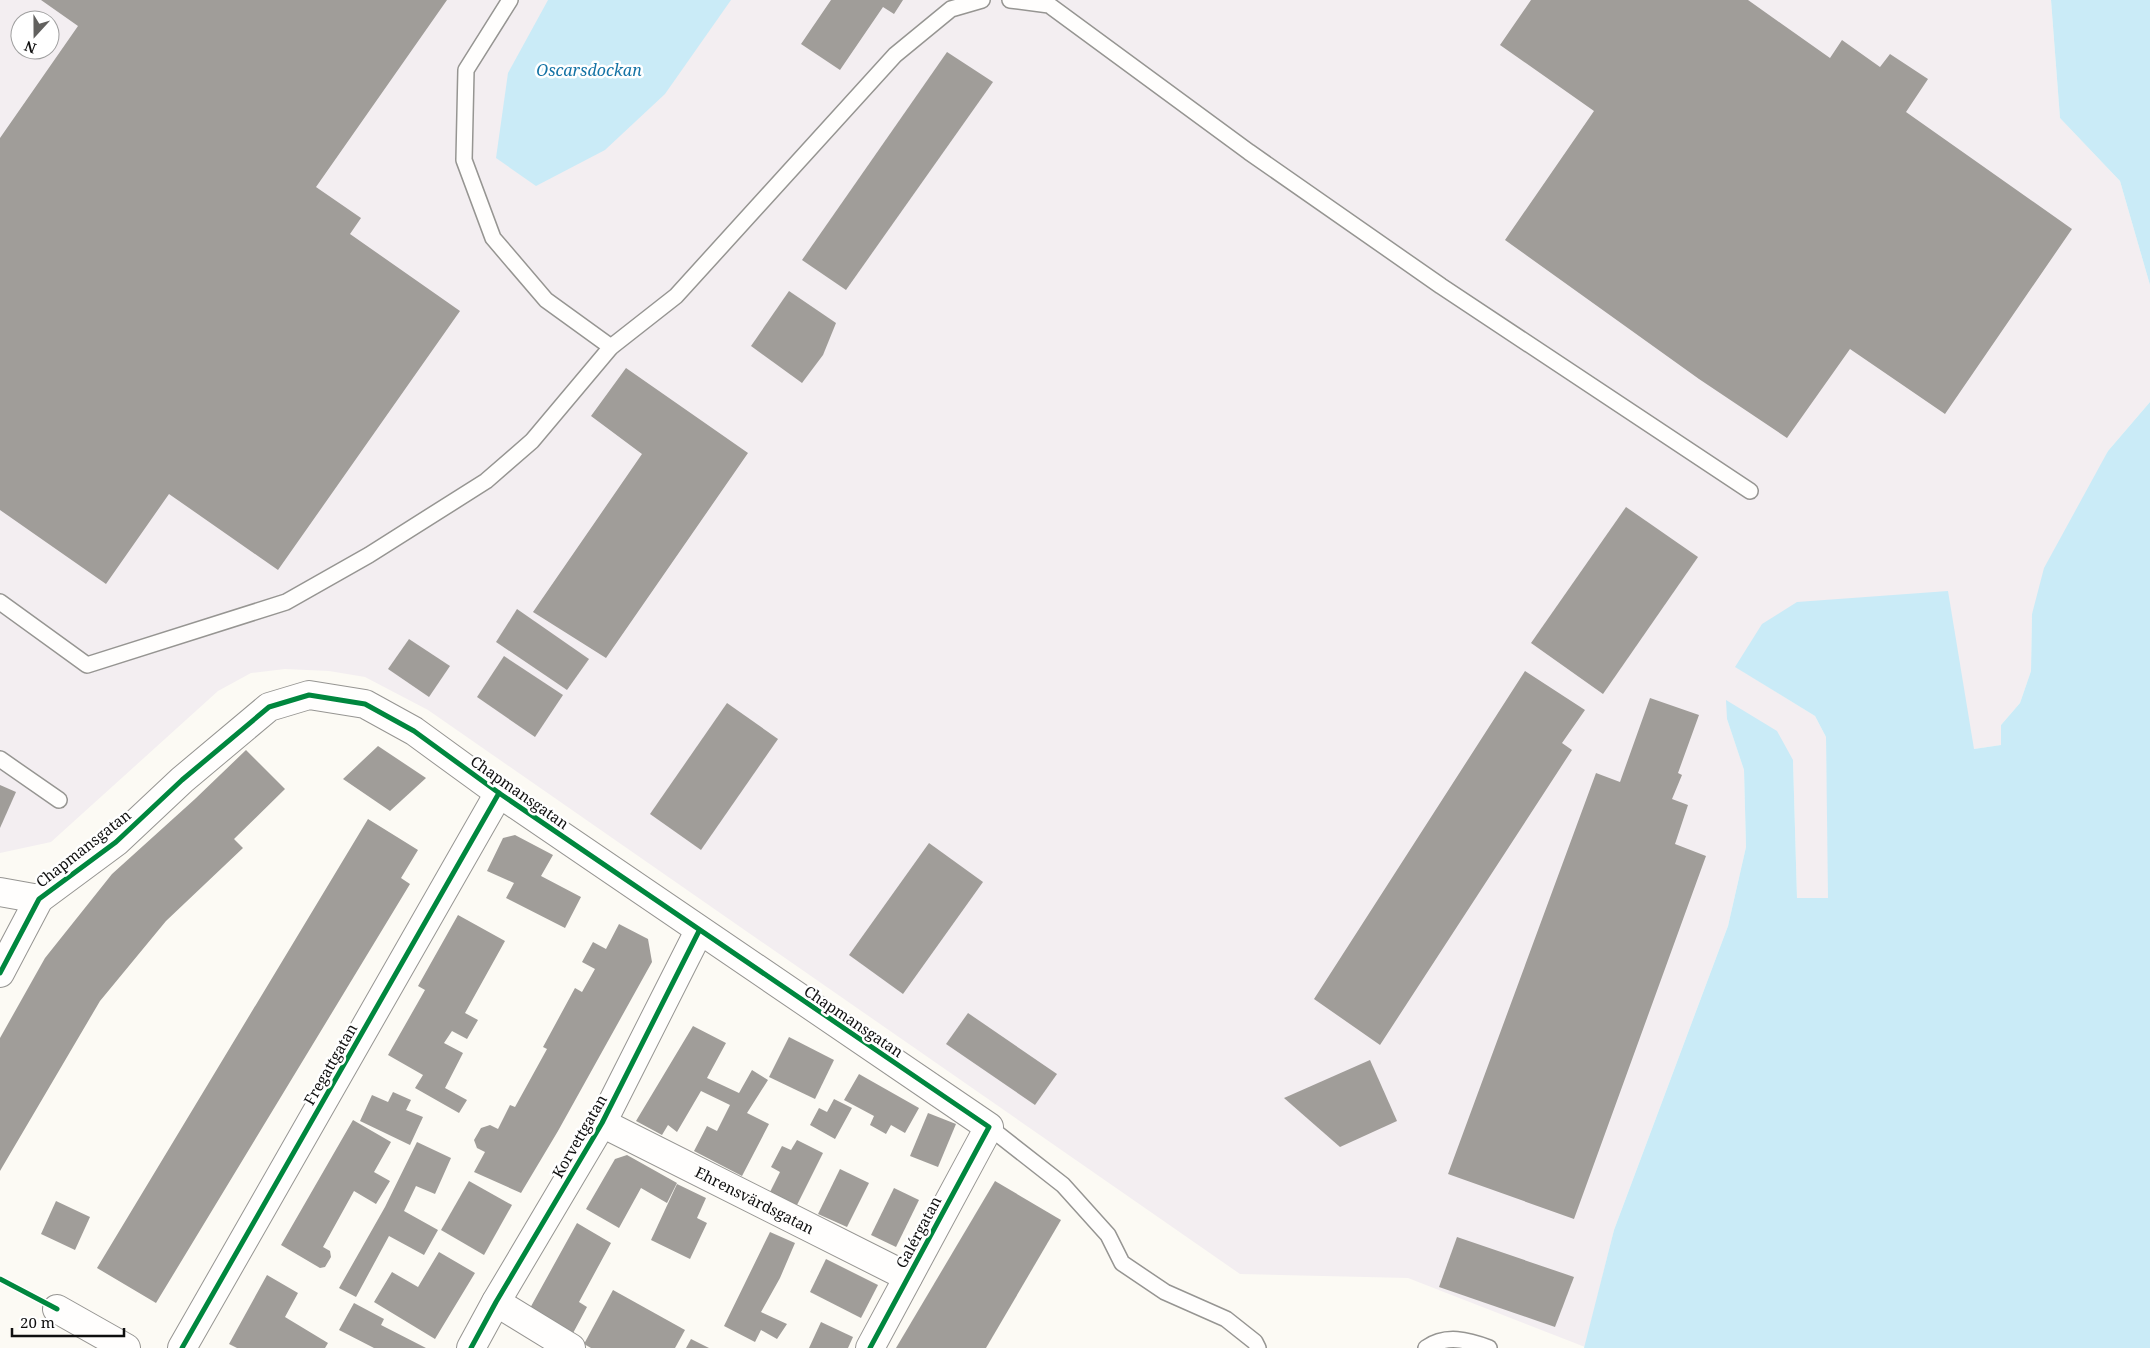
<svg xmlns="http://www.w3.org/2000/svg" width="2150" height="1348" viewBox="0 0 2150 1348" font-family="'Noto Serif',serif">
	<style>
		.industrial { fill: #f3eef1; fill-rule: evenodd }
		.water { fill: #caebf7 }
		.building { fill: #a09d99 }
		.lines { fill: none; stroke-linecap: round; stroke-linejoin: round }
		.lane-casing { stroke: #969592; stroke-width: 18 }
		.street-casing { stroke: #969592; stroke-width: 30 }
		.lane { stroke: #fffefd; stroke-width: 15 }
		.street { stroke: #fffefd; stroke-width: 28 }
		.cycleway-casing { stroke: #fff; stroke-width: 8 }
		.cycleway { stroke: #00873e; stroke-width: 5 }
		.labels { text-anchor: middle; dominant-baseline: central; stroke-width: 5; stroke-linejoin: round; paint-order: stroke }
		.street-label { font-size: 15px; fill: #0f0f0f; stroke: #fff }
		.water-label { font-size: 16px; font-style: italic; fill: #1473a5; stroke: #fff }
	</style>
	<rect width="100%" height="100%" fill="#fcfaf4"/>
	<path class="industrial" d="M0,0h2051l9,118 60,63 30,104v117l-42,49 -76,163 -1,57 -11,32 -19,22v20l-27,4 -238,-82 79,49 11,21 3,161h-32l-4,-138 -66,-41 17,51 2,77 -18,79 -114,304 -29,117 -177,-69 -168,-4 -812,-564 -63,-33 -36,-6 -44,-2 -34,4 -33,18 -167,151 -51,11zM20,20h30v30h-30z"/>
	<g class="water">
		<path d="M548,0h183l-66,94 -60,56 -69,36 -40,-28 12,-85z"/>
		<path d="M2051,0h99v285l-30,-104 -60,-63z"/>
		<path d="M2150,402v946h-566l30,-118 114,-304 18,-79 -2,-77 -17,-51 -1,-19 51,31 16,29 4,138h31l-2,-161 -11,-21 -80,-49 27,-43 35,-22 151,-11 26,158 27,-4v-20l19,-22 11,-32 1,-57 12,-46 64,-117z"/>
	</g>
	<g class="building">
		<path d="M41,0h406l-131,187 45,31 -11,16 110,77 -182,259 -109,-76 -63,90 -106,-74v-372l78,-112z"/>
		<path d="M831,0h72l-9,14 -11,-7 -43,63 -39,-26z"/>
		<path d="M1531,0h217l82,58 12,-18 38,27 10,-13 38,25 -22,33 166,117 -127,185 -95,-65 -63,89 -88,-59 -194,-139 89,-129 -94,-66z"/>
		<path d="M947,52l46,30 -147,208 -44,-30z"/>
		<path d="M789,291l47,32 -13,32 -21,28 -51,-37z"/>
		<path d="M626,368l122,85 -142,205 -73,-46 109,-158 -51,-38z"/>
		<path d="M1626,507l72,50 -95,137 -72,-51z"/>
		<path d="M517,609l72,50 -22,31 -71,-48z"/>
		<path d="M409,639l41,27 -21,31 -41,-28z"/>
		<path d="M504,656l59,39 -28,42 -58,-40z"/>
		<path d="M1525,671l60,39 -23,33 10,7 -192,295 -66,-46z"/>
		<path d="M1650,698l49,17 -21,58 4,2 -10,24 16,6 -13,39 31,12 -132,363 -126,-45 148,-401 24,9z"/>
		<path d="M727,703l51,36 -77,111 -51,-36z"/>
		<path d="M378,746l48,32 -36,33 -47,-32z"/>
		<path d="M246,750l39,39 -51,50 9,9 -77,73 -66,80 -100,170v-133l45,-80 67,-84 83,-75z"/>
		<path d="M0,785l16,7 -16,36z"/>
		<path d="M368,819l50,31 -17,28 9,6 -254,419 -59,-35z"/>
		<path d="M515,835l38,20 -12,21 40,21 -16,31 -59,-30 8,-15 -27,-12 16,-33z"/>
		<path d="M929,843l54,39 -80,112 -54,-39z"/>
		<path d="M458,915l47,26 -40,72 13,7 -11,19 -15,-8 -8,12 19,10 -18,35 22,12 -8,13 -44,-25 8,-13 -35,-20 37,-65 -7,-4z"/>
		<path d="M619,924l29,15 4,23 -94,169 -37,62 -47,-21 11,-20 -8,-4 -3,-8 7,-12 9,-3 8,4 12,-24 5,2 32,-58 -4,-2 32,-59 7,4 13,-23 -13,-7 11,-20 13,7z"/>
		<path d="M968,1013l89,61 -22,31 -89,-61z"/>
		<path d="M693,1026l33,17 -19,35 32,15 13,-23 16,10 -21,33 22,11 -27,52 -48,-25 13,-25 10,5 13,-26 -29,-14 -24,41 -9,-7 -6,10 -26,-14z"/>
		<path d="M789,1037l45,23 -19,39 -46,-22z"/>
		<path d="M1370,1060l27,61 -57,26 -56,-49z"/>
		<path d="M859,1074l60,34 -14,25 -14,-8 -5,9 -16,-9 4,-9 -30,-16z"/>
		<path d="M393,1092l18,8 -5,10 17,7 -13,28 -50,-24 12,-26 16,7z"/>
		<path d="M834,1099l18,9 -17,31 -25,-14 9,-17 8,4z"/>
		<path d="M928,1113l28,11 -18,43 -28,-11z"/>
		<path d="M353,1120l38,22 -17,30 16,9 -14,23 -22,-13 -31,56 7,4 1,6 -6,10 -5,1 -39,-23z"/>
		<path d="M797,1140l26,13 -26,52 -27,-13 10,-20 -9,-5 11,-21 9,4z"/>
		<path d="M417,1142l34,16 -16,36 -19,-8 -12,25 34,19 -14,25 -35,-19 -33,61 -17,-9 46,-81z"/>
		<path d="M627,1155l50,28 -10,20 -26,-15 -22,40 -33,-19 29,-50z"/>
		<path d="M840,1169l29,14 -22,44 -29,-13z"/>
		<path d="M469,1181l43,24 -28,50 -43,-25z"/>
		<path d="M995,1181l66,39 -75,128h-90z"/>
		<path d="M677,1184l29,14 -9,20 10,5 -17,36 -39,-19z"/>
		<path d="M894,1188l25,12 -23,47 -25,-12z"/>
		<path d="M56,1201l34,16 -15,33 -34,-16z"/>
		<path d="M577,1223l34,20 -32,59 8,5 -15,28 -43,-25z"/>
		<path d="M770,1232l25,11 -15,35 -19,34 26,12 -10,15 -16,-9 -6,12 -31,-16z"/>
		<path d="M1457,1237l117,40 -19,50 -116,-40z"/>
		<path d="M439,1252l36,21 -40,66 -61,-37 18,-30 26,15z"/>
		<path d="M826,1259l52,26 -17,33 -51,-26z"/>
		<path d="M267,1275l31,18 -13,24 43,26 -3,5h-88l-8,-4z"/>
		<path d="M613,1290l72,40 -10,18h-84l-7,-4z"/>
		<path d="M354,1303l30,16 -3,6 45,23h-52l-35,-18z"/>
		<path d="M821,1322l32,15 -5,11h-39z"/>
		<path d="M691,1339l18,9h-23z"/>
	</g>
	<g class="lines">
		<defs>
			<g id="lane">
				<path d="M510,0l-44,70 -2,90 29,78 53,62 65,47"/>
				<path d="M1010,0l39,5 200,147 192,134 309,205"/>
				<path d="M0,602l87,63 199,-63 83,-47 117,-74 46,-40 79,-94 65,-51 219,-241 56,-46 31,-9"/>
				<path d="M0,759l59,41"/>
				<path d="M989,1127l74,58 45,50 14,28 43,29 61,27 29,23 3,6"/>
				<path d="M1426,1348c20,-14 42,-8 63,0"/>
			</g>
			<g id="street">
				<path d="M0,892l39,7"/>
				<path d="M0,973l39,-74 77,-57 66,-62 87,-73 40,-12 56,9 49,27 85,62 490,334 -119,221"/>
				<path id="s1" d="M602,1123l306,154"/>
				<path d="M496,1302l75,46"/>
				<path d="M57,1309l69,39"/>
				<path d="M182,1348l317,-555"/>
				<path d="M471,1348l25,-46 106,-179 97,-192"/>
			</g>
		</defs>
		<use href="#lane" class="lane-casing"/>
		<use href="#street" class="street-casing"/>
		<use href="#lane" class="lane"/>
		<use href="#street" class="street"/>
		<defs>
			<g id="cycleway">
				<path d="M0,973l39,-74 77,-57 66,-62 87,-73 40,-12 56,9 49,27 85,62 490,334 -119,221"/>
				<path d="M0,1279l57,30"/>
				<path d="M182,1348l317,-555"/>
				<path d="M471,1348l25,-46 106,-179 97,-192"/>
			</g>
		</defs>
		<use href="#cycleway" class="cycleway-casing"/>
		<use href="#cycleway" class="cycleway"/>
	</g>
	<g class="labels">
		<g class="street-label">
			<text transform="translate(520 792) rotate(35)">Chapmansgatan</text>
			<text transform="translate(83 848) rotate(-38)">Chapmansgatan</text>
			<text transform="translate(854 1021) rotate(34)">Chapmansgatan</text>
			<text transform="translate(330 1064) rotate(-60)">Fregattgatan</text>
			<text transform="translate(579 1136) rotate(-60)">Korvettgatan</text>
			<text stroke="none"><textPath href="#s1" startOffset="171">Ehrensvärdsgatan</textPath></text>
			<text transform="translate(918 1232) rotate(-62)">Galérgatan</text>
		</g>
		<g class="water-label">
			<text x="589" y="70">Oscarsdockan</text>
		</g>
	</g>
	<g transform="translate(35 35) rotate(201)"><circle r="24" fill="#ffffff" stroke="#9f9f9f"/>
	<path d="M0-4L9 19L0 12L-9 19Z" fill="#62615f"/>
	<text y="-8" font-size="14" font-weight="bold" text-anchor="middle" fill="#0f0f0f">N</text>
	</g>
	<path d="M12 1328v8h112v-8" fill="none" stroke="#0f0f0f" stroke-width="2.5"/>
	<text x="20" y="1328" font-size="15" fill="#0f0f0f" stroke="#ffffff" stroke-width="4" paint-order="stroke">20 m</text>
</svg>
